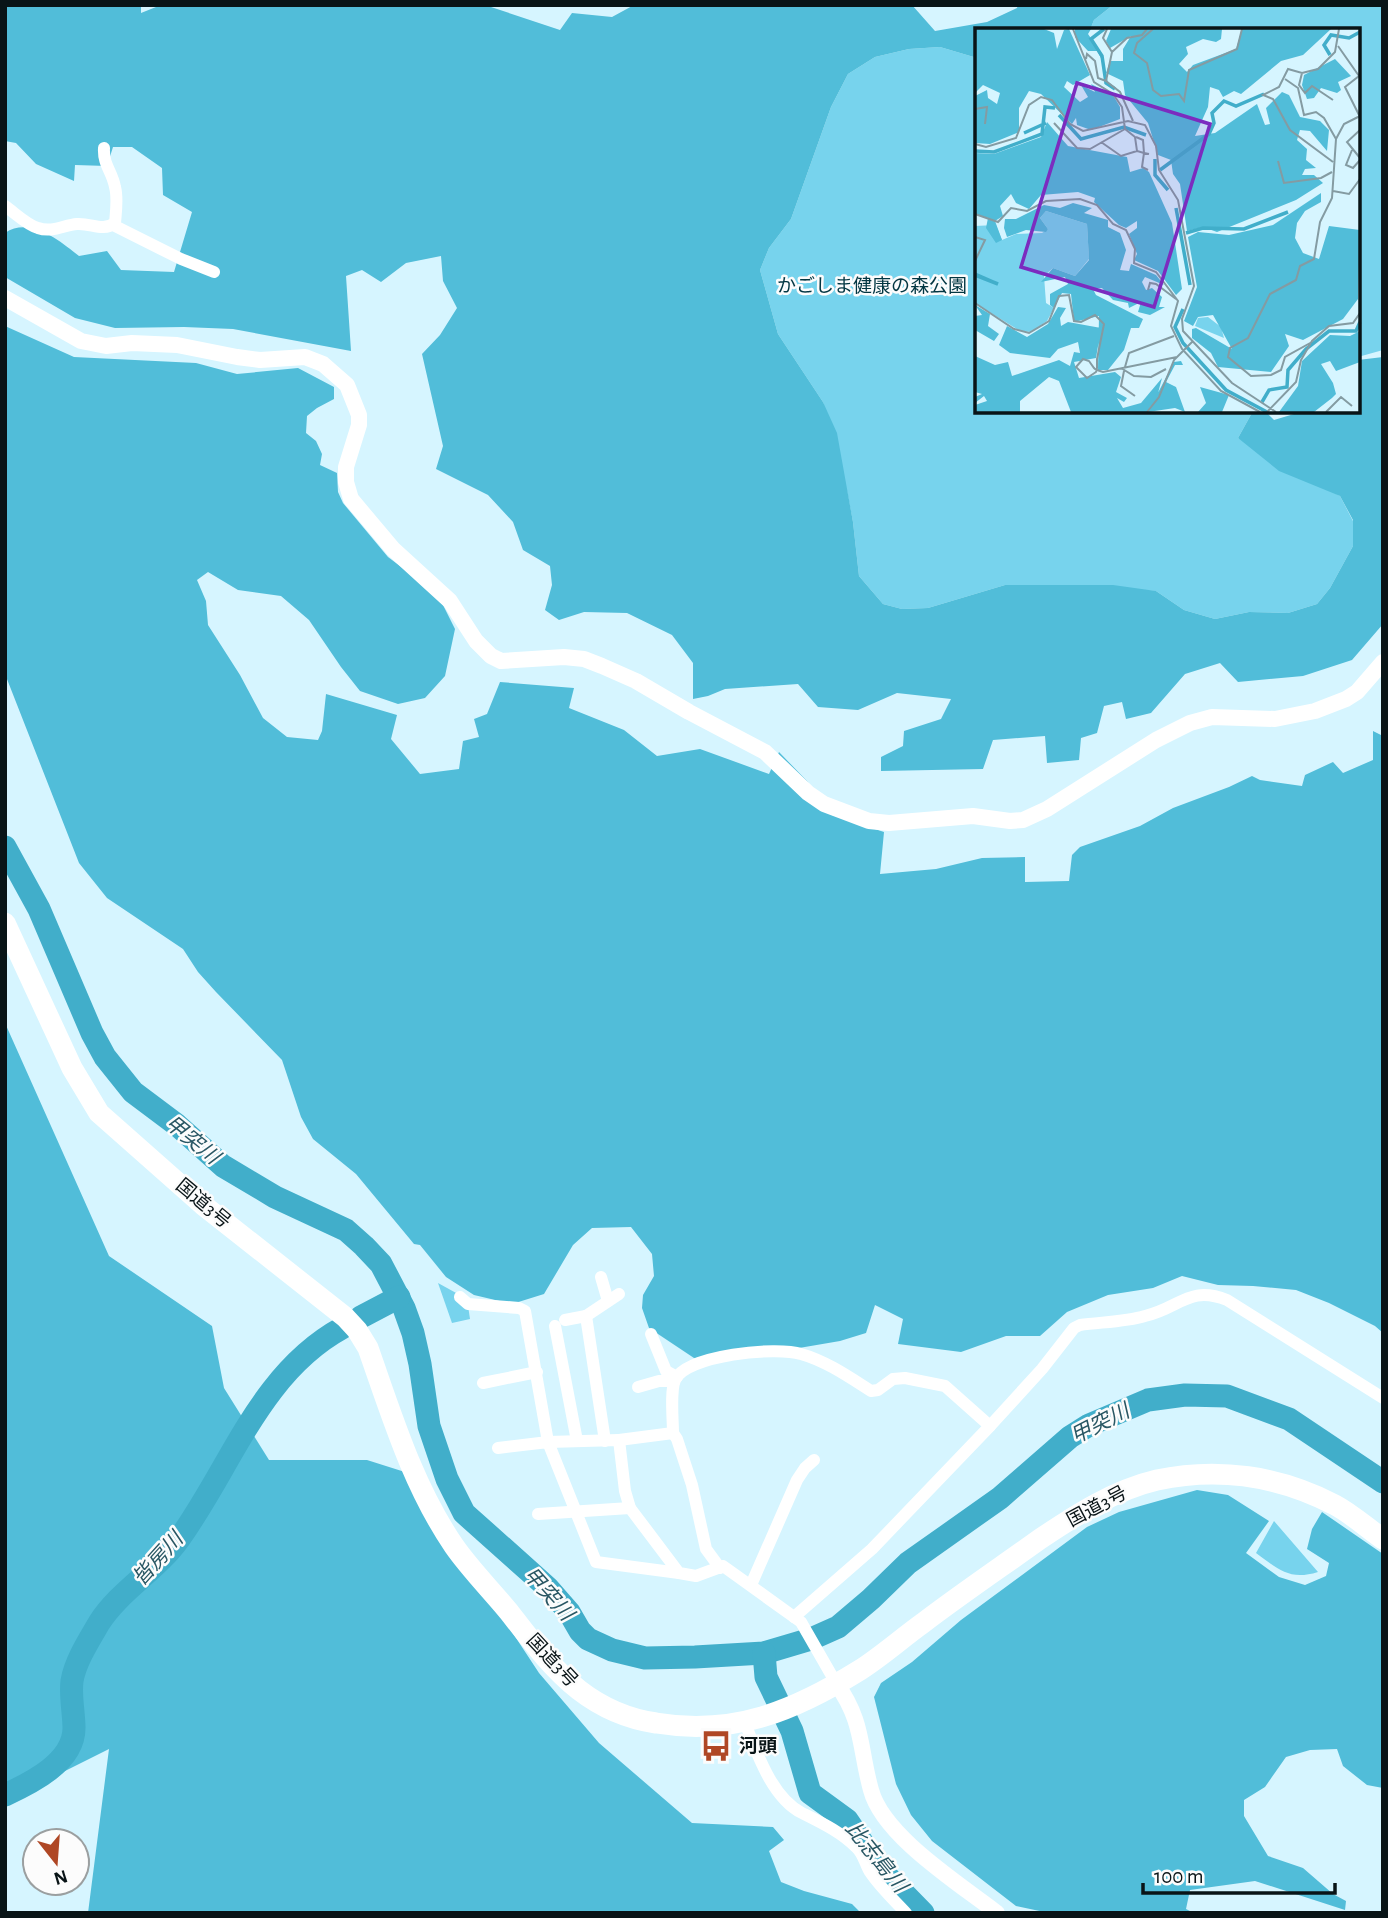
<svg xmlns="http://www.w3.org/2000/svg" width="1388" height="1918" viewBox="0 0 1388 1918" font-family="'Alegreya Sans','Noto Sans JP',sans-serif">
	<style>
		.green { fill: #77d3ed }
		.forest { fill: #51bdd9 }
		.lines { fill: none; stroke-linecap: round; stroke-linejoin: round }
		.river { stroke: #41aeca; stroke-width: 23 }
		.minor { stroke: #fff; stroke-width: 12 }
		.tertiary { stroke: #fff; stroke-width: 16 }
		.trunk { stroke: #fff; stroke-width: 21 }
		.labels { text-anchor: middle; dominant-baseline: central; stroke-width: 5; stroke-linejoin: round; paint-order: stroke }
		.park-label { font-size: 19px; fill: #023642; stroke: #fcfcfc }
		.street-label { font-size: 19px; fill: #091417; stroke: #fcfcfc }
		.poi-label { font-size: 19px; font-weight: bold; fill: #091417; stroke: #fcfcfc; text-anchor: start }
		.water-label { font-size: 21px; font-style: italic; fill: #295764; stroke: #fcfcfc }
		.inset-river { fill: none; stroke: #41aeca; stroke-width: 3.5 }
		.inset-road { fill: none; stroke: #849ba2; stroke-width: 2 }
		.view { fill: #7b2cbf; fill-opacity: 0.15; stroke: #7b2cbf; stroke-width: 3.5 }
		.inset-edge { fill: none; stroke: #091417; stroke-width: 3.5 }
	</style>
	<rect width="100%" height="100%" fill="#d6f5ff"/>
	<g class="green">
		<path d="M1113,5h270v345l-25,7v-327h-268l4,-10z"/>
		<path d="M940,47l37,11v353h276l-15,27 102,58 13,25v25l-23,42 -13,16 -29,9 -39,-1 -34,7 -31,-9 -28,-19 -151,-6 -77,23 -26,1 -19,-5 -24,-28 -6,-54 -6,-31 -24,-89 -45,-68 -18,-64 9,-22 22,-29 40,-112 17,-33 27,-17 34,-8z"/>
		<path d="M438,1283l29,16 3,20 -18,4z"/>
		<path d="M1274,1521l44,51c-29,9 -40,-3 -62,-19z"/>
	</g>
	<g class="forest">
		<path d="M5,5h136v8l20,-8h330v2l69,23 12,-17 40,4 22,-12h278l23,26 52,-9 30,-14 1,-3h95l-19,15 -4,10h-113v28l-37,-11 -31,2 -34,8 -27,17 -17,33 -40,112 -22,29 -9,22 18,64 45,68 14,31 16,89 6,54 24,28 19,5 26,-1 77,-23h108l43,6 28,19 31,9 34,-7 39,1 29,-9 13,-16 23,-42v-26l-13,-24 -61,-25 -41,-33 15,-27h12l9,9 30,-9h54v-51l25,-3v267l-31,36 -49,16 -65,6 -18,-19 -35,11 -34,39 -25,6 -4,-17 -18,4 -7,27 -16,5 -2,22 -32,3 -2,-27 -52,4 -10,29 -102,2v-14l22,-11 1,-15 37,-12 10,-20 -54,-6 -39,17 -40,-3 -20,-23 -73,5 -17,7 -15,3v-36l-21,-28 -45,-22 -43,-1 -25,8 -14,-10 7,-25 -2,-19 -27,-16 -10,-28 -25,-27 -52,-26 7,-23 -21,-92 18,-19 17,-27 -14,-27 -2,-25 -35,7 -25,19 -19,-12 -16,6 5,75 -118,-22 -49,-2 -69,1 -40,-10 -70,-41v-44c25,-17 55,8 74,23l28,-5 14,19 53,2 18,-60 -29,-17 -1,-27 -30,-21h-19l-6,19 -32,-1 -1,16 -38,-17 -20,-21 -11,-2z"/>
		<path d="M5,326l69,31 122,6 41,11 61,-6 36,19v12l-17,9 -10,8 -1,17 10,8 6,13 -2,11 17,8 1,19 5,11 45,54 28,21 27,27 12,24 -10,47 -20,22 -27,6 -38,-13 -19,-24 -32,-47 -28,-24 -43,-6 -30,-18 -11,8 9,21 2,24 32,50 23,43 24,19 31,3 4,-9 4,-37 71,21 -6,24 29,35 39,-5 4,-28 16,-4 -5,-18 13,-5 13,-32 74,6 -5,20 55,22 33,26 43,-7 69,25 10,-22 28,29 25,34 52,17 -4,42 56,-5 46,-11 43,-1v25l44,-1 3,-26 8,-8 60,-21 33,-18 56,-21 23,-11 8,4 42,6 3,-11 28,-13 10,11 30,-13v-29l10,5v597l-8,-7 -46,-23 -33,-13 -43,-4 -35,-1 -36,-9 -29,12 -45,7 -41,17 -27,24h-34l-45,16 -63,-8 5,-25 -28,-14 -9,28 -26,8 -41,7 -105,10 -45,-30 -7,-20 1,-13 11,-19 -2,-22 -21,-27 -39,1 -19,17 -29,49 -32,10 -38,-9 -28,-18 -26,-32 -6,-1 -58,-70 -43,-35 -12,-22 -19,-57 -66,-68 -18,-20 -15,-23 -76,-51 -28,-35 -74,-189z"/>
		<path d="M5,1023l104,233 103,70 12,62 45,72h98l41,13 131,200 60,70 93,80 81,4 11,13 -15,11 12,31 23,9 48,13 9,9h-773l21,-164 -104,52z"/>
		<path d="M1197,1490l31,5 41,26 -23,32 33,24 26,8 21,-9 3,-13 -22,-14 5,-20 10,-17 61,42v234l-16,-3 -24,-19 -6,-17 -27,1 -24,7 -21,30 -21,13v16l24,40 35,12 30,26 13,7 -1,9 -90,-29 -65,9 -4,19 8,4h-145l-33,-7 -84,-65 -21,-26 -15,-31 -22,-87 7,-14 31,-21 49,-42 126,-93 32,-15z"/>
	</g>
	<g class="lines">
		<g class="river">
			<path d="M5,847l34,62 53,124 13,24 28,35 44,33 46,41 52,31 71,33 18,16 17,18 23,44 9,25 7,31 9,62 18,53 17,34 84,75 21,24 11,19 8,8 24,11 33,8 50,-1 69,-4 47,-14 27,-12 33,-28 37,-36 92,-65 70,-61 19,-12 59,-25 37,-5 42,1 62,23 94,63"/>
			<path d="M361,1317l38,-20"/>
			<path d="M764,1653l2,24 26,54 18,62 37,27 34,50 42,43"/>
			<path d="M5,1795c26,-12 69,-33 69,-67 0,-15 -4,-32 -2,-47 3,-19 17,-41 27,-58 20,-32 58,-53 80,-84 52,-72 81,-166 163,-211"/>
		</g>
		<g class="minor">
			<path d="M5,206c10,7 22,19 33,22 14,5 26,-3 39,-4 15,-1 25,8 38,-1 1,-12 3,-25 0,-36 -3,-16 -12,-22 -11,-39"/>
			<path d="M113,225l68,34 33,13"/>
			<path d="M601,1277l7,24"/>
			<path d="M460,1297l8,7 51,4 6,3 23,131 71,-2 6,51 5,17 49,65 17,3 27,-10 78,56 35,61"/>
			<path d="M586,1316l33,-22"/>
			<path d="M565,1320l21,-4 19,125"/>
			<path d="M555,1326l22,115"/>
			<path d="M651,1334l15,37 11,6"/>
			<path d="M483,1383l54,-11"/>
			<path d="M638,1387l21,-6h15"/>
			<path d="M673,1433l4,6 15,46 14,64 14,19"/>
			<path d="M619,1440l54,-7c0,-13 -3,-42 2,-53 11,-25 102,-34 126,-26 25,7 48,23 70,37l7,-1 15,-11 12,-1 40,8 45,40"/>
			<path d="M498,1448l50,-6 48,120 83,11"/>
			<path d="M538,1514l92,-6"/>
			<path d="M751,1585l46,-105 8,-12 9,-8"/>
			<path d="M794,1617l78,-68 118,-123 52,-57 32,-41 6,-3c21,-3 45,-3 65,-9 35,-8 44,-31 82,-16l156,98"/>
			<path d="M745,1723c12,30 27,75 57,90 20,10 39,19 55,35 7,7 8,16 13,24 10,15 24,28 36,41"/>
		</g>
		<g class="tertiary">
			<path d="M5,298l76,43 25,5 26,-3 45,2 60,12 23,3 45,-3 18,7 24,21 12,30v10l-13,42v15l5,17 42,50 57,52 26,40 15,15 10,5 63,-4 20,2 18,7 34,15 53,31 76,40 43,41 16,11 45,17 20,2 84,-7 37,5 13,-1 24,-11 109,-69 34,-17 22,-6 63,2 40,-8 31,-12 11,-7 26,-30"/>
			<path d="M836,1683c28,39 23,64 35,107 12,46 89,94 126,123"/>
		</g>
		<path class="trunk" d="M5,923l67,145 27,45 104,92 142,112 12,13 11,18c24,68 45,138 86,198 16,23 37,44 55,66 21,27 42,56 70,78 22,17 49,29 77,33 78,13 138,-12 204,-53 22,-14 42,-32 63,-47 38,-29 78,-56 117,-84 36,-24 74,-49 117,-59 61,-13 122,-4 178,25 17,9 32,23 48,34"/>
	</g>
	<defs>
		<symbol id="bus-bare" viewBox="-9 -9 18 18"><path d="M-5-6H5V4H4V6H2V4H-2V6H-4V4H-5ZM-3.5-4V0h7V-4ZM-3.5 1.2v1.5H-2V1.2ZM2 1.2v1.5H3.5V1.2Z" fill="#af4725" stroke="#fcfcfc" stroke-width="2.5" paint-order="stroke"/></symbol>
	</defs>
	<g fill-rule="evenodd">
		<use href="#bus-bare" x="694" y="1724" width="44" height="44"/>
	</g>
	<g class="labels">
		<g class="park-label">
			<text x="872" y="286">かごしま健康の森公園</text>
		</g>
		<g class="street-label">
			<text transform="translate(203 1204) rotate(40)">国道3号</text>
			<text transform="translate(1097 1507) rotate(-28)">国道3号</text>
			<text transform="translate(552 1661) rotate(47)">国道3号</text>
		</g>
		<g class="poi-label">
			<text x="739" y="1746">河頭</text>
		</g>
		<g class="water-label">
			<text transform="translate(192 1140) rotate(39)">甲突川</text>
			<text transform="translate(1100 1424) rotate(-27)">甲突川</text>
			<text transform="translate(158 1559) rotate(-48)">皆房川</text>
			<text transform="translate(548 1594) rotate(48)">甲突川</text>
			<text transform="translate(876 1857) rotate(51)">比志島川</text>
		</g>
	</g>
	<g transform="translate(975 28)">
		<rect width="385" height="385" fill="#d6f5ff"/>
		<path d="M71,183l41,13 2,35 -14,17 -22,-8 -9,8 2,27 8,5 -7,13 -16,11 -11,-1 -45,-28v-77l21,-1 6,15 14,-6 26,-1 6,-4 -8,-11zM233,289l13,10 3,11 -29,-12 3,-8z" fill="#77d3ed"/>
		<path d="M0,1h69l10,4 3,16 7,-19 5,-1 21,46 -17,10 -6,-4 -3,6 16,15 8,-5 -7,-12 14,7 -4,-8 22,11 7,12v12l-29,11 -14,-5 -1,-7 -4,6 -31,-30 -12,-3 -10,17v24l-29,12 -15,-1v-47l12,-6 1,8 9,6 3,-11 -17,-8 -8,8zM100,1h16l-3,5 15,22 -1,4 -5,-9h-9l-13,-14zM136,1h111l-1,10 -5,3 -13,-3 -17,8 2,7 -9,10 8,8 6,-7 43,-16 6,-20h89l-28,26 -22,6 -40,33 -7,-3 -11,6 -4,-7 -9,-3 -2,20 -13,29 20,-3 42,-29 8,21 5,-1 -4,-16 16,-16 7,3 11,22 20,4 9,9 -2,21 -17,-20 -10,-1 -3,10 10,9 -1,11 10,8 -11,1 -3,6h12l9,8 -27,17 -79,32 -14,-5 -16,4 -7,-47 -7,-10 -2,-14 -13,-5 -10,-32 -23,-28 -2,-14 -17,-8 4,-12h13v-12l8,-13 -21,12 -4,-7zM360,31l16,17 -13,6 3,8 -4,3 -16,-5 -7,10 -7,1 -5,-14 2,-10zM72,94l21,24 59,11 3,15 13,-4 6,4 23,51 10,66 -6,6 -18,-24 -24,-11 3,-6 -8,-20 8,-6v-7l-11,7 -7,-3 -25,-23 1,-4 -17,-6 -37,3 -12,14 -13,-6 -5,-9 -11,12 3,10 -8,5 7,19 -6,3 -10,-15 2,-10 -13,-4v-61l19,1 47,-17zM346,165v9l-16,9 -8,12 -2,15 8,15 16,6 10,-33 31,4 -2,69 -15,20 -40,21 -18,-6 4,12 -18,26 -53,-5 -7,-14 -19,-15v-9l4,-1 36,21 -19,-34 -15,2 -5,9 -9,-5 13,-34 -9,-50 10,-5 31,3 44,-10zM98,175l19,5 -8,5 24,7v7l12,6 6,17 -6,20 9,1 2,-7 25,11 8,10 -19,-8 -3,5 4,8 6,-2 10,9 -3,10h6l-15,8 -12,-3 3,-10 -12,6 -1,-5 -15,-3 -11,-12 -9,1 3,6 47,24 -4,9h-8l-7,22 -16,20h-10l1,-54 -25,6 -3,-28 -9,-1 -8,15 -4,-3v-11l18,-10 -3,-7 -24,5 12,-14 22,8 14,-16 -2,-36 -41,-13 -6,7 8,11 -2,3 -20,-2 -19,7 -3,-9 1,-9h11l28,-14 16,3zM0,277l15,9 -2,12 11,8 -5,7 -19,-11v-14l7,-1zM83,279l8,1 -6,10 1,8 7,-4 33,6 -5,30 -22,4 5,16 36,-6 6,5 -5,15 11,6 -3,4 -7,-4 6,10 18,-5 21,-25 -5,19 -10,15h-76l-12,-31 -10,-4 -29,24v11h-45v-7l12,-4 -3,-5 -9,7v-6l7,-3 -7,-2v-36l20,9 13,-3 4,14 47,-16 11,6 4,-14 6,1 -2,-11 -20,7 -8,9 -40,-5 -11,-8 8,-19 20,11 21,-13zM385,303v31l-24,9 -6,-10 -9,3 12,19 3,11 -4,4 -18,14h-35l19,-26 4,-25 28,-26 20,1zM206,333l2,4h-8l-9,17 10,5 9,25 -10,-4 -27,4 26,-50zM225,359l29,8 -7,17h-24l8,-9z" fill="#51bdd9"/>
		<path class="inset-river" d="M129,1l-13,10 11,17 4,27 9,6M355,27l-6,-10 7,-10 18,3 11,-6M84,87l22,24 43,-12 22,8M49,105l22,-10M0,123l19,1 48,-18 3,-27 10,1M180,131v16l13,15M185,142l49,-36 5,-11 -2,-10 12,-12 12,5 28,-12M201,180l14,77M211,205l17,-5 41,1 44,-17M0,246l23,10 -23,-9M208,281l-8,18 8,16 43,47 41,22M287,374l7,-12 18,-3 1,-17 18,-21 23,-18h27l4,-9"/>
		<path class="inset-road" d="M98,1l21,53 19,12 9,13 3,22 10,8 2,14 7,2 -2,14 6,3M132,1l-4,9 9,14M178,1l-16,14 -3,10 13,10 6,27 8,6 18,-2 5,7 5,-31 48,-21 5,-20M363,18l21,30 -14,11 15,30M111,31l1,-5 8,7 3,17 8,3M327,45l-3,12 6,8 7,-7 21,14M310,51l13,9 6,27 12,-3 8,6 12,21 -4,59 -12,24 -6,37 -14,7 -4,14 -26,14 -22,44 -18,10 -2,9 23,19 20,-1 10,-5 4,-13 27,-15M131,53l6,-29 15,-14 15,-3 5,-6M131,53l14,11 13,29M0,81l12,-2 -2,17M79,95l23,25 13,1 35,-20M385,102l-13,12 13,16M161,109l7,3 1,13 5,1M361,111l8,-15 16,-8M126,114l20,14 16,-5M0,116l11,3 30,-9 13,-33 12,-8 11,3 18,24 13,7 45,-10 17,4 11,21 3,24 19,30 16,86 -12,33 1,12 49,52 44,29M377,122l-6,15 7,3 7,-8M303,133l6,22 37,-5 11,-6M358,134l-43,-32 -17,-31 -10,-4 16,-8 9,-18 14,4 16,-4 17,-17 4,-23M358,163l16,3 11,-15M0,186l23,8 13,-14 16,3 19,-10 34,-2 17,6 16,19 13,6 9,19 -1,14 22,9 22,29 -7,25 11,23 39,42 39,21M0,209l10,3 -10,21M173,262l2,-7 6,1 20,15M0,275l39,26 15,4 20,-12 10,-25 10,-1 5,26 7,1 14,-7 9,9 -7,35v9l-1,4 -9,6 -11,-11 7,-8 6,2 5,7 1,1 2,1 6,2 74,-15M150,339l4,-14 45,-17M146,340l13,8 17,1 15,-8M149,343l-3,15 14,10M172,384l12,-15 15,-37 18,-18M292,384l29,-30 5,-22 11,-19 17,-15 24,-3 7,-10M351,384l15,-15 11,9"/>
		<path class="view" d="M102,55l133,41 -56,183 -133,-40z"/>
		<rect width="385" height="385" class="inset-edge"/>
	</g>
	<rect width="1388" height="1918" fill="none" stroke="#091417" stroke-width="14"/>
	<g transform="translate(56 1862) rotate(163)"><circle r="33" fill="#fcfcfc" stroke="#9b9fa0" stroke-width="2"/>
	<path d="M0-5L12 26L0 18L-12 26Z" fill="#af4725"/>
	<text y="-10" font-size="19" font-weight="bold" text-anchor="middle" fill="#091417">N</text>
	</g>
	<path d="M1143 1883v10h192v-10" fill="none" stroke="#091417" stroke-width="3.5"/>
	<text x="1154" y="1883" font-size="21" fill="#091417" stroke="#fcfcfc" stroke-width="5" paint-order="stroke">100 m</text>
</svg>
